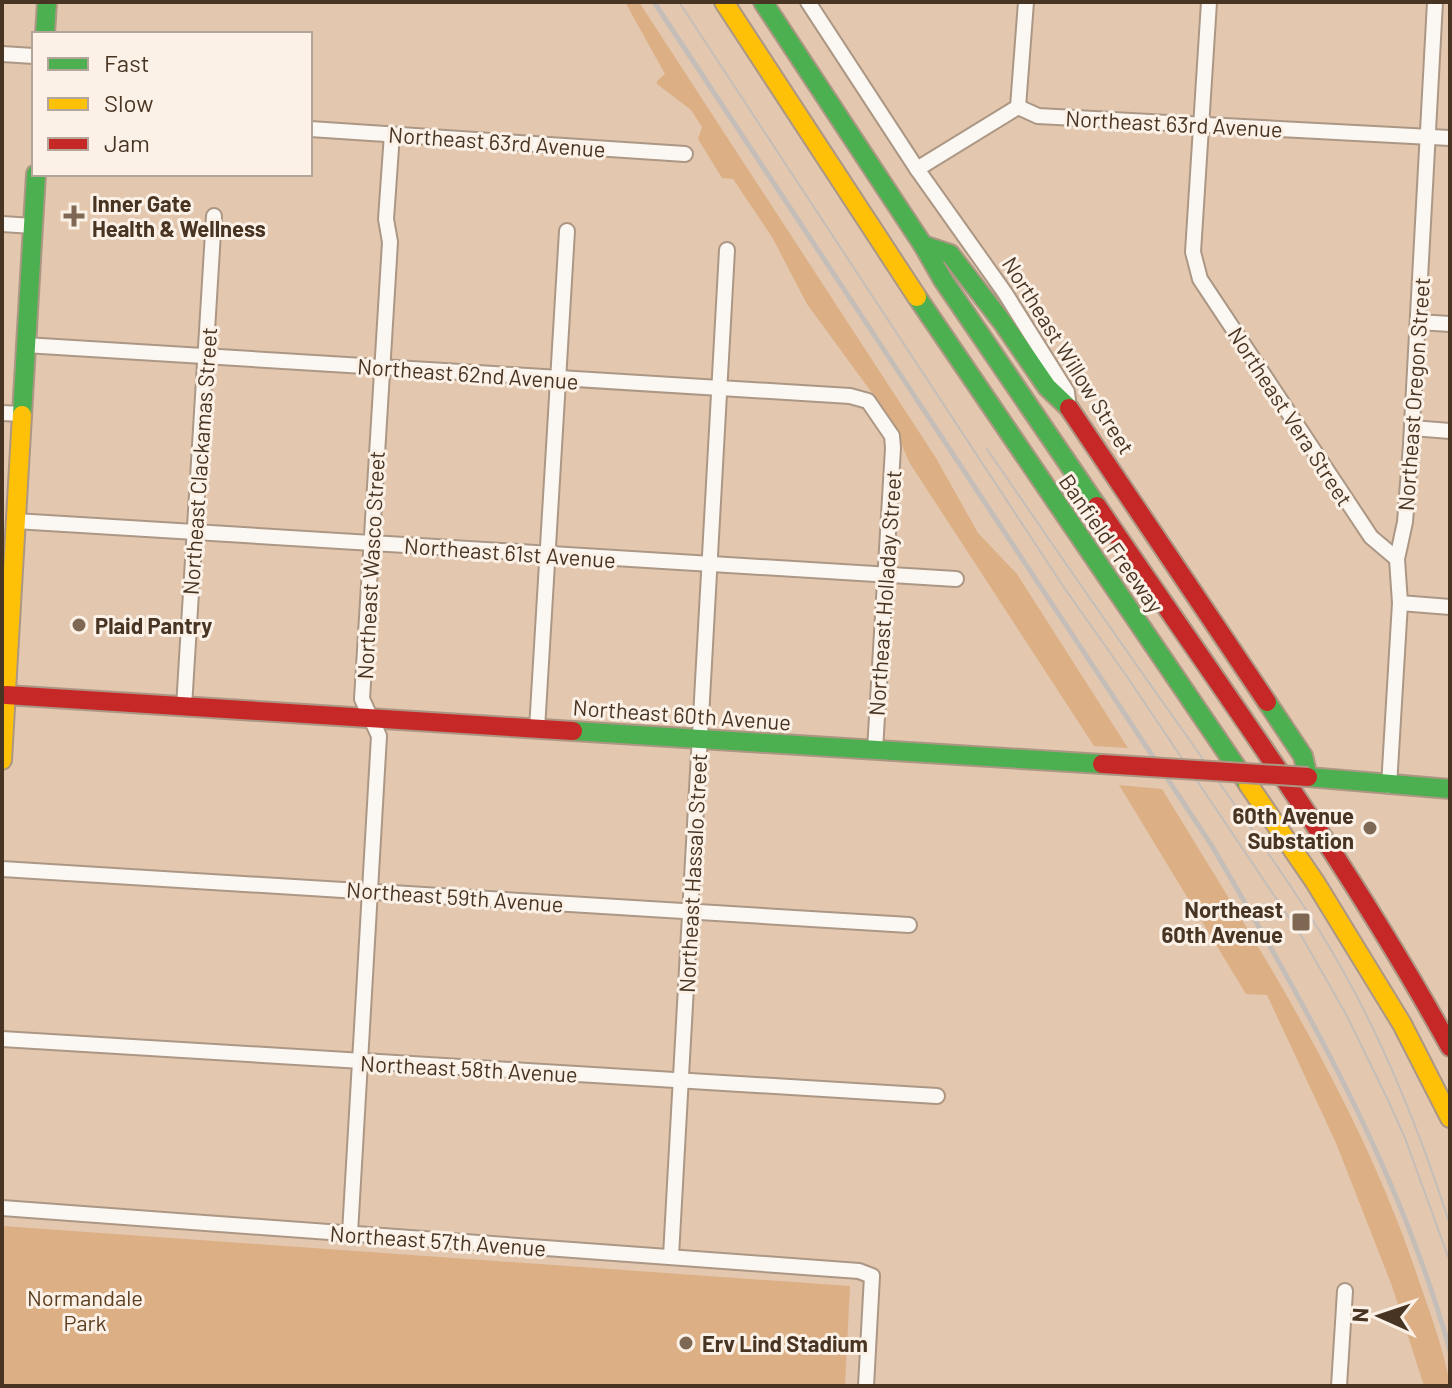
<svg xmlns="http://www.w3.org/2000/svg" width="1452" height="1388" viewBox="0 0 1452 1388" font-family="Barlow,sans-serif">
	<style>
		.green { fill: #dcaf85 }
		.lines { fill: none; stroke-linecap: round; stroke-linejoin: round }
		.street-casing { stroke: #ac9784; stroke-width: 18 }
		.fast-casing { stroke: #ac9784; stroke-width: 22 }
		.slow-casing { stroke: #ac9784; stroke-width: 22 }
		.jam-casing { stroke: #ac9784; stroke-width: 22 }
		.street { stroke: #fbf7f3; stroke-width: 14 }
		.fast { stroke: #4caf50; stroke-width: 18 }
		.slow { stroke: #ffc107; stroke-width: 18 }
		.jam { stroke: #c62828; stroke-width: 18 }
		.tram { stroke: #c5beb8; stroke-width: 2 }
		.rail { stroke: #c5beb8; stroke-width: 5 }
		.jam-bridge-casing { stroke: #ac9784; stroke-width: 22; stroke-linecap: butt }
		.jam-bridge { stroke: #c62828; stroke-width: 18 }
		.poi-dot { fill: #7e6853; stroke: #fbf1e7; stroke-width: 3 }
		.labels { text-anchor: middle; dominant-baseline: central; stroke-width: 6; stroke-linejoin: round; paint-order: stroke }
		.street-label { font-size: 22px; fill: #483422; stroke: #fbf1e7 }
		.poi-label { font-size: 22px; font-weight: bold; fill: #483422; stroke: #fbf1e7; text-anchor: start }
		.park-label { font-size: 22px; fill: #5c3e20; stroke: #fbf1e7 }
	</style>
	<rect width="100%" height="100%" fill="#e3c8af"/>
	<g class="green">
		<path d="M625,2h14l297,456 42,75 39,41 111,174 -34,-2 -185,-284 -18,-43 -84,-115 -35,-67 -39,-58 -11,-1 -24,-39 4,-12 -11,-17 -34,-26v-3l8,-7z"/>
		<path d="M1119,785l43,4c96,157 196,311 255,486 12,36 27,73 33,111h-26l-32,-100 -56,-143 -69,-148 -21,-1z"/>
		<path d="M2,1226l848,60 -5,100h-843z"/>
	</g>
	<g class="lines">
		<defs>
			<g id="street">
				<path d="M808,2l109,167 88,124 62,99 1,8"/>
				<path d="M1209,2l-16,250 7,27 171,258 26,22"/>
				<path d="M2,54l32,2"/>
				<path d="M1018,107l8,-105"/>
				<path d="M310,129l375,25"/>
				<path d="M917,169l101,-62 20,9 412,22"/>
				<path d="M2,224l31,2"/>
				<path d="M1418,322l32,2"/>
				<path d="M25,345l825,51 18,5 24,35 1,12 -18,302"/>
				<path d="M2,413l19,1"/>
				<path d="M1412,428l38,3"/>
				<path d="M15,521l941,58"/>
				<path d="M1400,603l50,4"/>
				<path d="M184,707l30,-491"/>
				<path d="M537,729l30,-498"/>
				<path d="M1389,786l11,-183 -3,-44 8,-37 6,-78 24,-442"/>
				<path d="M2,869l907,56"/>
				<path d="M2,1039l935,57"/>
				<path d="M2,1208l857,63 13,5 -6,110"/>
				<path d="M350,1233l29,-497 -17,-37 28,-457 -4,-23 6,-85"/>
				<path d="M671,1256l56,-1006"/>
				<path d="M1339,1386l6,-95"/>
			</g>
			<g id="fast">
				<path d="M763,2l160,243 20,35 154,226"/>
				<path d="M45,34l2,-32"/>
				<path d="M923,245l27,9 53,69 44,64 22,21"/>
				<path d="M917,297l331,487"/>
				<path d="M22,415l14,-241"/>
				<path d="M1267,702l36,54 5,21 142,12"/>
				<path d="M573,731l529,33"/>
			</g>
			<g id="slow">
				<path d="M724,2l193,295"/>
				<path d="M2,760l20,-345"/>
				<path d="M1248,784l67,98 87,142 48,94"/>
			</g>
			<g id="jam">
				<path d="M1069,408l198,294"/>
				<path d="M1097,506c121,178 249,352 353,541"/>
				<path d="M6,695l567,36"/>
			</g>
		</defs>
		<use href="#street" class="street-casing"/>
		<use href="#fast" class="fast-casing"/>
		<use href="#slow" class="slow-casing"/>
		<use href="#jam" class="jam-casing"/>
		<use href="#street" class="street"/>
		<use href="#fast" class="fast"/>
		<use href="#slow" class="slow"/>
		<use href="#jam" class="jam"/>
		<g class="tram">
			<path d="M679,2l384,584 67,95 172,256 45,79 39,80 19,42 45,124"/>
			<path d="M987,449c67,98 135,196 204,293 46,67 94,132 136,201 53,88 92,185 123,282"/>
		</g>
		<path class="rail" d="M654,2l558,844c94,161 188,324 238,505"/>
		<defs>
			<path id="jam-bridge" d="M1102,764l206,13"/>
		</defs>
		<use href="#jam-bridge" class="jam-bridge-casing"/>
		<use href="#jam-bridge" class="jam-bridge"/>
	</g>
	<g class="poi-dot">
		<path d="M70 204h8v8h8v8h-8v8h-8v-8h-8v-8h8z"/>
		<circle cx="79" cy="625" r="8"/>
		<circle cx="1370" cy="828" r="8"/>
		<rect x="1291" y="912" width="20" height="20" rx="4"/>
		<circle cx="686" cy="1343" r="8"/>
	</g>
	<g class="labels">
		<g class="street-label">
			<text transform="translate(1174 123) rotate(3)">Northeast 63rd Avenue</text>
			<text transform="translate(497 141) rotate(4)">Northeast 63rd Avenue</text>
			<text transform="translate(1069 355) rotate(58)">Northeast Willow Street</text>
			<text transform="translate(468 373) rotate(4)">Northeast 62nd Avenue</text>
			<text transform="translate(1413 394) rotate(-86)">Northeast Oregon Street</text>
			<text transform="translate(1291 416) rotate(57)">Northeast Vera Street</text>
			<text transform="translate(199 461) rotate(-86)">Northeast Clackamas Street</text>
			<text transform="translate(1112 543) rotate(55)">Banfield Freeway</text>
			<text transform="translate(510 552) rotate(4)">Northeast 61st Avenue</text>
			<text transform="translate(370 565) rotate(-87)">Northeast Wasco Street</text>
			<text transform="translate(884 593) rotate(-86)">Northeast Holladay Street</text>
			<text transform="translate(682 714) rotate(4)">Northeast 60th Avenue</text>
			<text transform="translate(692 873) rotate(-87)">Northeast Hassalo Street</text>
			<text transform="translate(455 896) rotate(4)">Northeast 59th Avenue</text>
			<text transform="translate(469 1068) rotate(3)">Northeast 58th Avenue</text>
			<text transform="translate(438 1240) rotate(4)">Northeast 57th Avenue</text>
		</g>
		<g class="poi-label">
			<text x="92" y="203">Inner Gate<tspan x="92" dy="25">Health &amp; Wellness</tspan></text>
			<text x="95" y="625">Plaid Pantry</text>
			<text x="1354" y="815" text-anchor="end">60th Avenue<tspan x="1354" dy="25">Substation</tspan></text>
			<text x="1283" y="909" text-anchor="end">Northeast<tspan x="1283" dy="25">60th Avenue</tspan></text>
			<text x="702" y="1343">Erv Lind Stadium</text>
		</g>
		<g class="park-label">
			<text x="85" y="1297">Normandale<tspan x="85" dy="25">Park</tspan></text>
		</g>
	</g>
	<rect width="1452" height="1388" fill="none" stroke="#483422" stroke-width="8"/>
	<rect x="32" y="32" width="280" height="144" fill="#fbf1e7" stroke="#b3a598" stroke-width="2"/>
	<rect x="48" y="58" width="40" height="12" fill="#4caf50" stroke="#b3a598" stroke-width="2"/>
	<text x="104" y="72" font-size="24" fill="#483422">Fast</text>
	<rect x="48" y="98" width="40" height="12" fill="#ffc107" stroke="#b3a598" stroke-width="2"/>
	<text x="104" y="112" font-size="24" fill="#483422">Slow</text>
	<rect x="48" y="138" width="40" height="12" fill="#c62828" stroke="#b3a598" stroke-width="2"/>
	<text x="104" y="152" font-size="24" fill="#483422">Jam</text>
	<g transform="translate(1380 1316) rotate(273)" stroke="#fbf1e7" stroke-width="6" paint-order="stroke">
	<path d="M0-6L14 30L0 20L-14 30Z" fill="#483422"/>
	<text y="-12" font-size="22" font-weight="bold" text-anchor="middle" fill="#483422">N</text>
	</g>
</svg>
